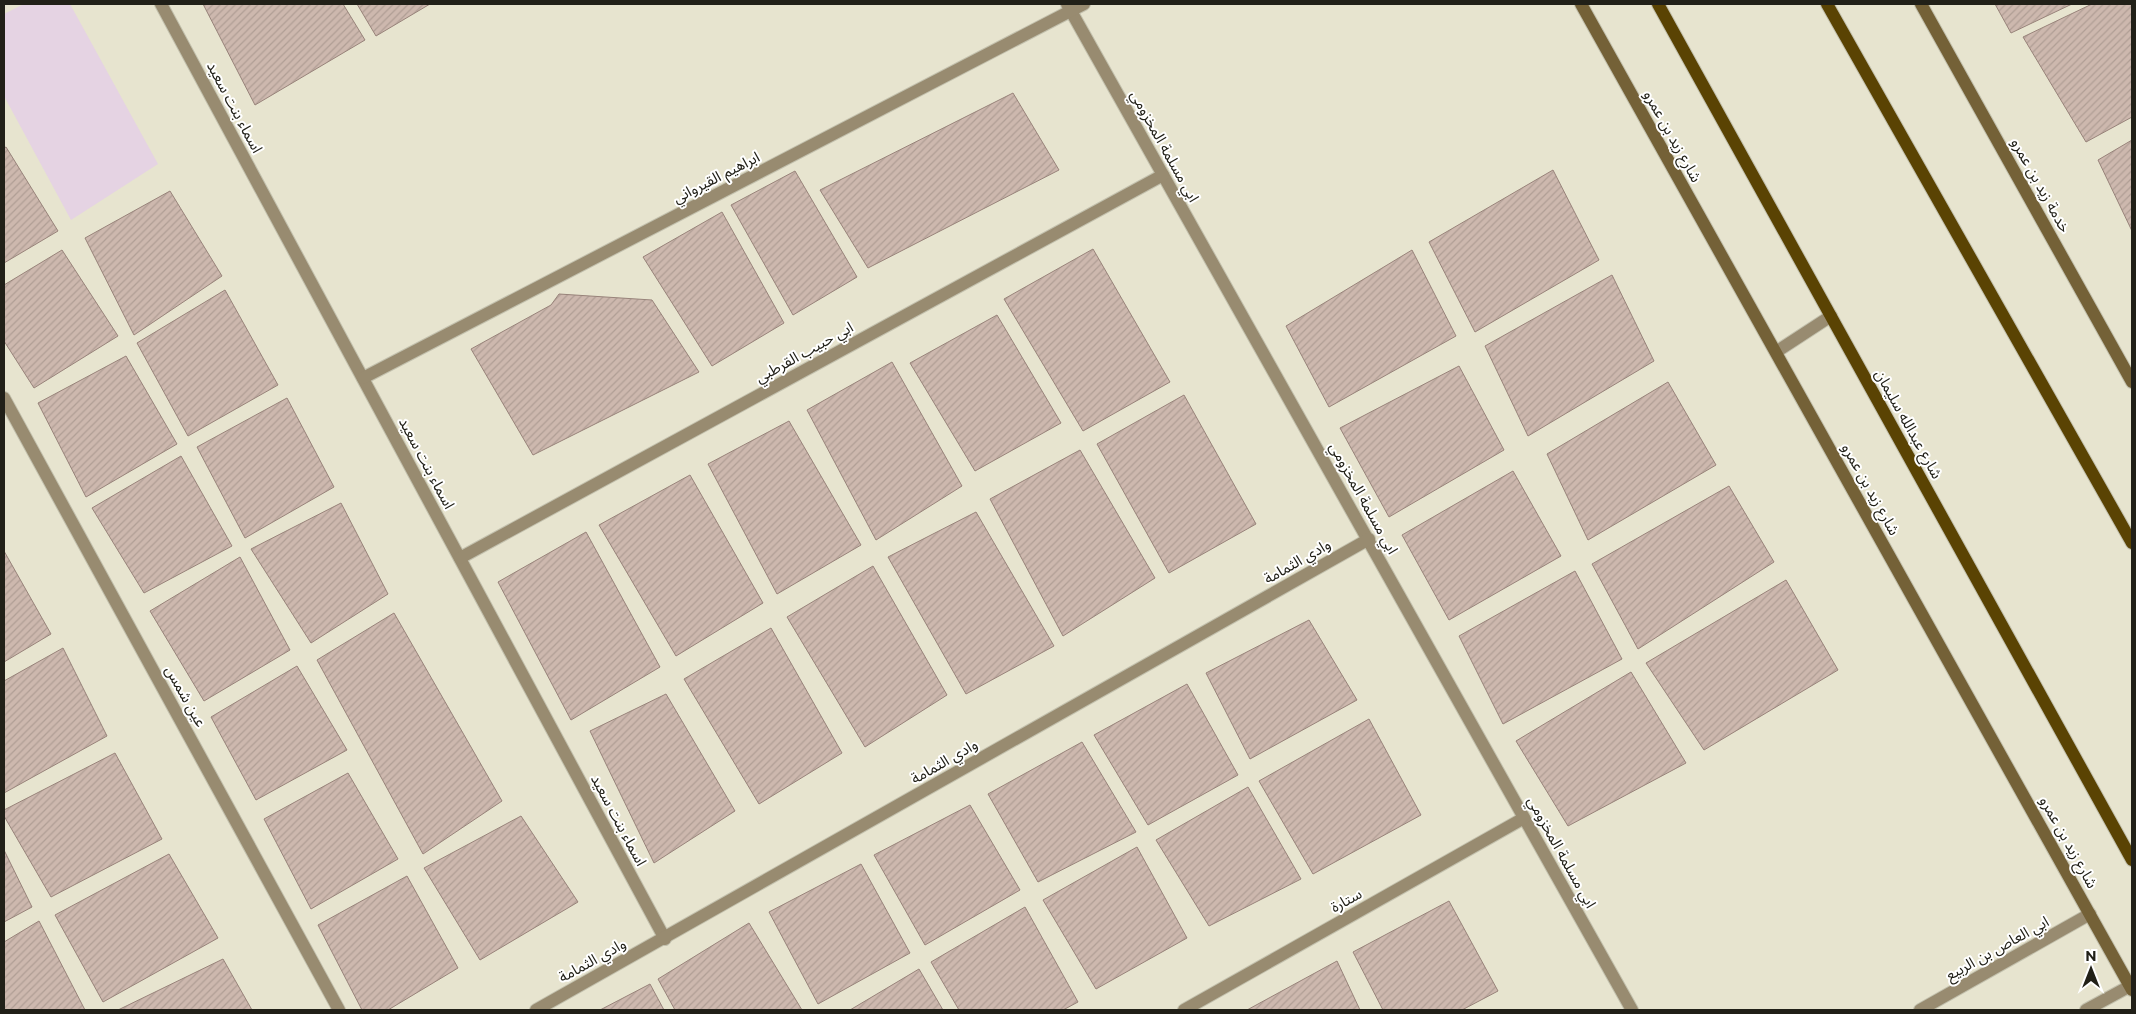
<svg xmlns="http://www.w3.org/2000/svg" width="2136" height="1014" viewBox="0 0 2136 1014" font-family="Montserrat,'Noto Sans Arabic',sans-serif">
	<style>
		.commercial { fill: #e5d3e3 }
		.building { fill: url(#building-hatch); stroke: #98837a }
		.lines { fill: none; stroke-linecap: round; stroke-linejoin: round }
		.street-casing { stroke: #c3c1ae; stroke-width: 14 }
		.secondary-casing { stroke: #c3c1ae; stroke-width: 14 }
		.primary-casing { stroke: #c3c1ae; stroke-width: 14 }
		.street { stroke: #988b70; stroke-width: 12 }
		.secondary { stroke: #746137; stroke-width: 12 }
		.primary { stroke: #5a4303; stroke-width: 12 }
		.labels { text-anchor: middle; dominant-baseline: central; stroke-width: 4; stroke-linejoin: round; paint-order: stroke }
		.street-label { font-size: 15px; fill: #212018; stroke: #fff }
	</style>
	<defs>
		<pattern id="building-hatch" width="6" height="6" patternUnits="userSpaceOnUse" patternTransform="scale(1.25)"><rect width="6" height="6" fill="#cdb8ae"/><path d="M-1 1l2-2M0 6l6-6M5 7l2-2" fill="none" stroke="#b09e95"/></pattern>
	</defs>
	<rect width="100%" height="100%" fill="#e7e4cf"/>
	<path class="commercial" d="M24,4h46l88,160 -87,56 -67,-124v-82z"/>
	<g class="building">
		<path d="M203,4h140l22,36 -110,65z"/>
		<path d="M357,4h73l-54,32z"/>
		<path d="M1995,4h77l-61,29z"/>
		<path d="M2092,4h40v113l-46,25 -63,-105z"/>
		<path d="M1013,93l46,77 -191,98 -48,-78z"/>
		<path d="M2132,140v91l-34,-71z"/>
		<path d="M6,147l52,84 -54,32v-115z"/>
		<path d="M1553,170l46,90 -124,72 -46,-90z"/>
		<path d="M795,171l62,106 -64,38 -62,-110z"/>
		<path d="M170,191l52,85 -88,59 -49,-97z"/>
		<path d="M722,212l62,111 -72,43 -69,-109z"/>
		<path d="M1093,249l77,133 -87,49 -79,-132z"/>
		<path d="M62,250l56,86 -84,52 -30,-47v-56z"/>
		<path d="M1412,250l44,86 -127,71 -43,-81z"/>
		<path d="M1612,275l42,86 -126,75 -43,-90z"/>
		<path d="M225,290l53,95 -90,51 -51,-93z"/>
		<path d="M559,294l93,6 47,72 -166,83 -62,-106 80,-44z"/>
		<path d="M997,315l64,108 -86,48 -65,-108z"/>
		<path d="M126,356l51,88 -91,53 -48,-94z"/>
		<path d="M892,362l70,124 -86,54 -69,-130z"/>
		<path d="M1459,366l45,84 -115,67 -49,-89z"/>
		<path d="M1668,382l48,83 -128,75 -41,-86z"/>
		<path d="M1184,395l72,129 -87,49 -72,-129z"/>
		<path d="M287,398l47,89 -89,51 -48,-91z"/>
		<path d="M789,421l72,124 -84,49 -69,-130z"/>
		<path d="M1080,450l75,128 -92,58 -73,-137z"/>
		<path d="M181,456l51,90 -88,47 -52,-85z"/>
		<path d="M1513,471l48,85 -112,64 -47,-85z"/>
		<path d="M690,475l73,128 -87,53 -77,-131z"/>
		<path d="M1729,486l45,76 -136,87 -46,-85z"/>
		<path d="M341,503l47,91 -77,49 -60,-94z"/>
		<path d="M976,512l78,134 -88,48 -78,-137z"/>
		<path d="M586,532l74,135 -89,53 -73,-138z"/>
		<path d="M4,551l47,83 -47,28z"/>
		<path d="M240,557l50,93 -86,51 -54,-90z"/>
		<path d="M873,566l74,129 -82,52 -78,-130z"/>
		<path d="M1575,571l47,88 -119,65 -44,-88z"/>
		<path d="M1786,580l52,90 -134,80 -58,-87z"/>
		<path d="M394,613l108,188 -79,53 -106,-194z"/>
		<path d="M1309,620l48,80 -107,59 -44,-86z"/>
		<path d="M771,628l71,125 -83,51 -75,-125z"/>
		<path d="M63,648l44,88 -103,57v-112z"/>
		<path d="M297,666l50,84 -91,50 -45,-83z"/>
		<path d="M1631,672l55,91 -118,63 -52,-85z"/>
		<path d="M1187,684l51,91 -90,50 -54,-90z"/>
		<path d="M666,694l69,117 -81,52 -64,-132z"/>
		<path d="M1369,719l52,96 -108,59 -54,-93z"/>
		<path d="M1082,742l54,90 -98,50 -50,-88z"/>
		<path d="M115,753l47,86 -111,58 -47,-81v-6z"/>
		<path d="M348,773l50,86 -87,50 -47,-90z"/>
		<path d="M1248,787l53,92 -92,47 -53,-86z"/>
		<path d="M970,805l50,85 -95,55 -51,-90z"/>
		<path d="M521,816l57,86 -98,58 -56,-92z"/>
		<path d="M1137,847l50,91 -91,51 -53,-89z"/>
		<path d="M4,850l28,57 -28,15z"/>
		<path d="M169,854l49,84 -115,64 -48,-87z"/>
		<path d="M861,864l49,89 -92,51 -49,-92z"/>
		<path d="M407,876l51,92 -70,42h-26l-44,-85z"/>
		<path d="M1449,901l49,90 -36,19h-79l-30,-58z"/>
		<path d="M1025,907l53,95 -15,8h-104l-28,-48z"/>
		<path d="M39,921l46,89h-81v-68z"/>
		<path d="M749,923l53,87h-127l-17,-31z"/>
		<path d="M223,959l29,51h-134z"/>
		<path d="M1337,961l23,49h-113z"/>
		<path d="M919,969l24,41h-93z"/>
		<path d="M650,984l14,26h-64z"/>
	</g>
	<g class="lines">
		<defs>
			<g id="street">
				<path d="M161,4l504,935"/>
				<path d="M1067,4l565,1006"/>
				<path d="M1776,352l55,-36"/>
				<path d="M363,378l721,-374"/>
				<path d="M4,398l335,612"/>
				<path d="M460,558l703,-383"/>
				<path d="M536,1010l833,-471"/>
				<path d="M1184,1010l340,-192"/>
				<path d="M1920,1010l170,-96"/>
				<path d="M2086,1010l44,-24"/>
			</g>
			<g id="secondary">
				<path d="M1581,4l551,986"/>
				<path d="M1921,4l211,378"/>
			</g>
			<g id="primary">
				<path d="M1658,4l474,856"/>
				<path d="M1827,4l305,539"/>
			</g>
		</defs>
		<use href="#street" class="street-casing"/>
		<use href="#secondary" class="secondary-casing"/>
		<use href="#primary" class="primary-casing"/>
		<use href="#street" class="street"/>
		<use href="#secondary" class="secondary"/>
		<use href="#primary" class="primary"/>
	</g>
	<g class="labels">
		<g class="street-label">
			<text transform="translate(235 107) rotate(62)">اسماء بنت سعيد</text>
			<text transform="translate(1673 136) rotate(61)">شارع زيد بن عمرو</text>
			<text transform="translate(1165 146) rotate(61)">ابي مسلمة المخزومي</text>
			<text transform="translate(716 177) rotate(-27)">ابراهيم القيرواني</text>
			<text transform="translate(2041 185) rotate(61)">خدمة زيد بن عمرو</text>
			<text transform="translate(804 352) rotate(-29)">ابي حبيب القرطبي</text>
			<text transform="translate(1909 424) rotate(61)">شارع عبدالله سليمان</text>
			<text transform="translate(427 463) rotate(62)">اسماء بنت سعيد</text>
			<text transform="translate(1871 489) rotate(61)">شارع زيد بن عمرو</text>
			<text transform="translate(1364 498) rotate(61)">ابي مسلمة المخزومي</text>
			<text transform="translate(1297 561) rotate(-30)">وادي الثمامة</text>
			<text transform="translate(186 696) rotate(61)">عين شمس</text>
			<text transform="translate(944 761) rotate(-30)">وادي الثمامة</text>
			<text transform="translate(619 820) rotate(62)">اسماء بنت سعيد</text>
			<text transform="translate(2069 842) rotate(61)">شارع زيد بن عمرو</text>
			<text transform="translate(1562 852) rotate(61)">ابي مسلمة المخزومي</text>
			<text transform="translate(1346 900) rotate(-29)">ستارة</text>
			<text transform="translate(1997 948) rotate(-29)">ابي العاص بن الربيع</text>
			<text transform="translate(592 960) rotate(-29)">وادي الثمامة</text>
		</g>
	</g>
	<rect width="2136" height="1014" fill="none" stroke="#212018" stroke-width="10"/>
	<g transform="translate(2091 969)" stroke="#ffffff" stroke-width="4" paint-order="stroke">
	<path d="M0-4L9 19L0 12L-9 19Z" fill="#212018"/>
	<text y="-8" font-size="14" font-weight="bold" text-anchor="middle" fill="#212018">N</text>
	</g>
</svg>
